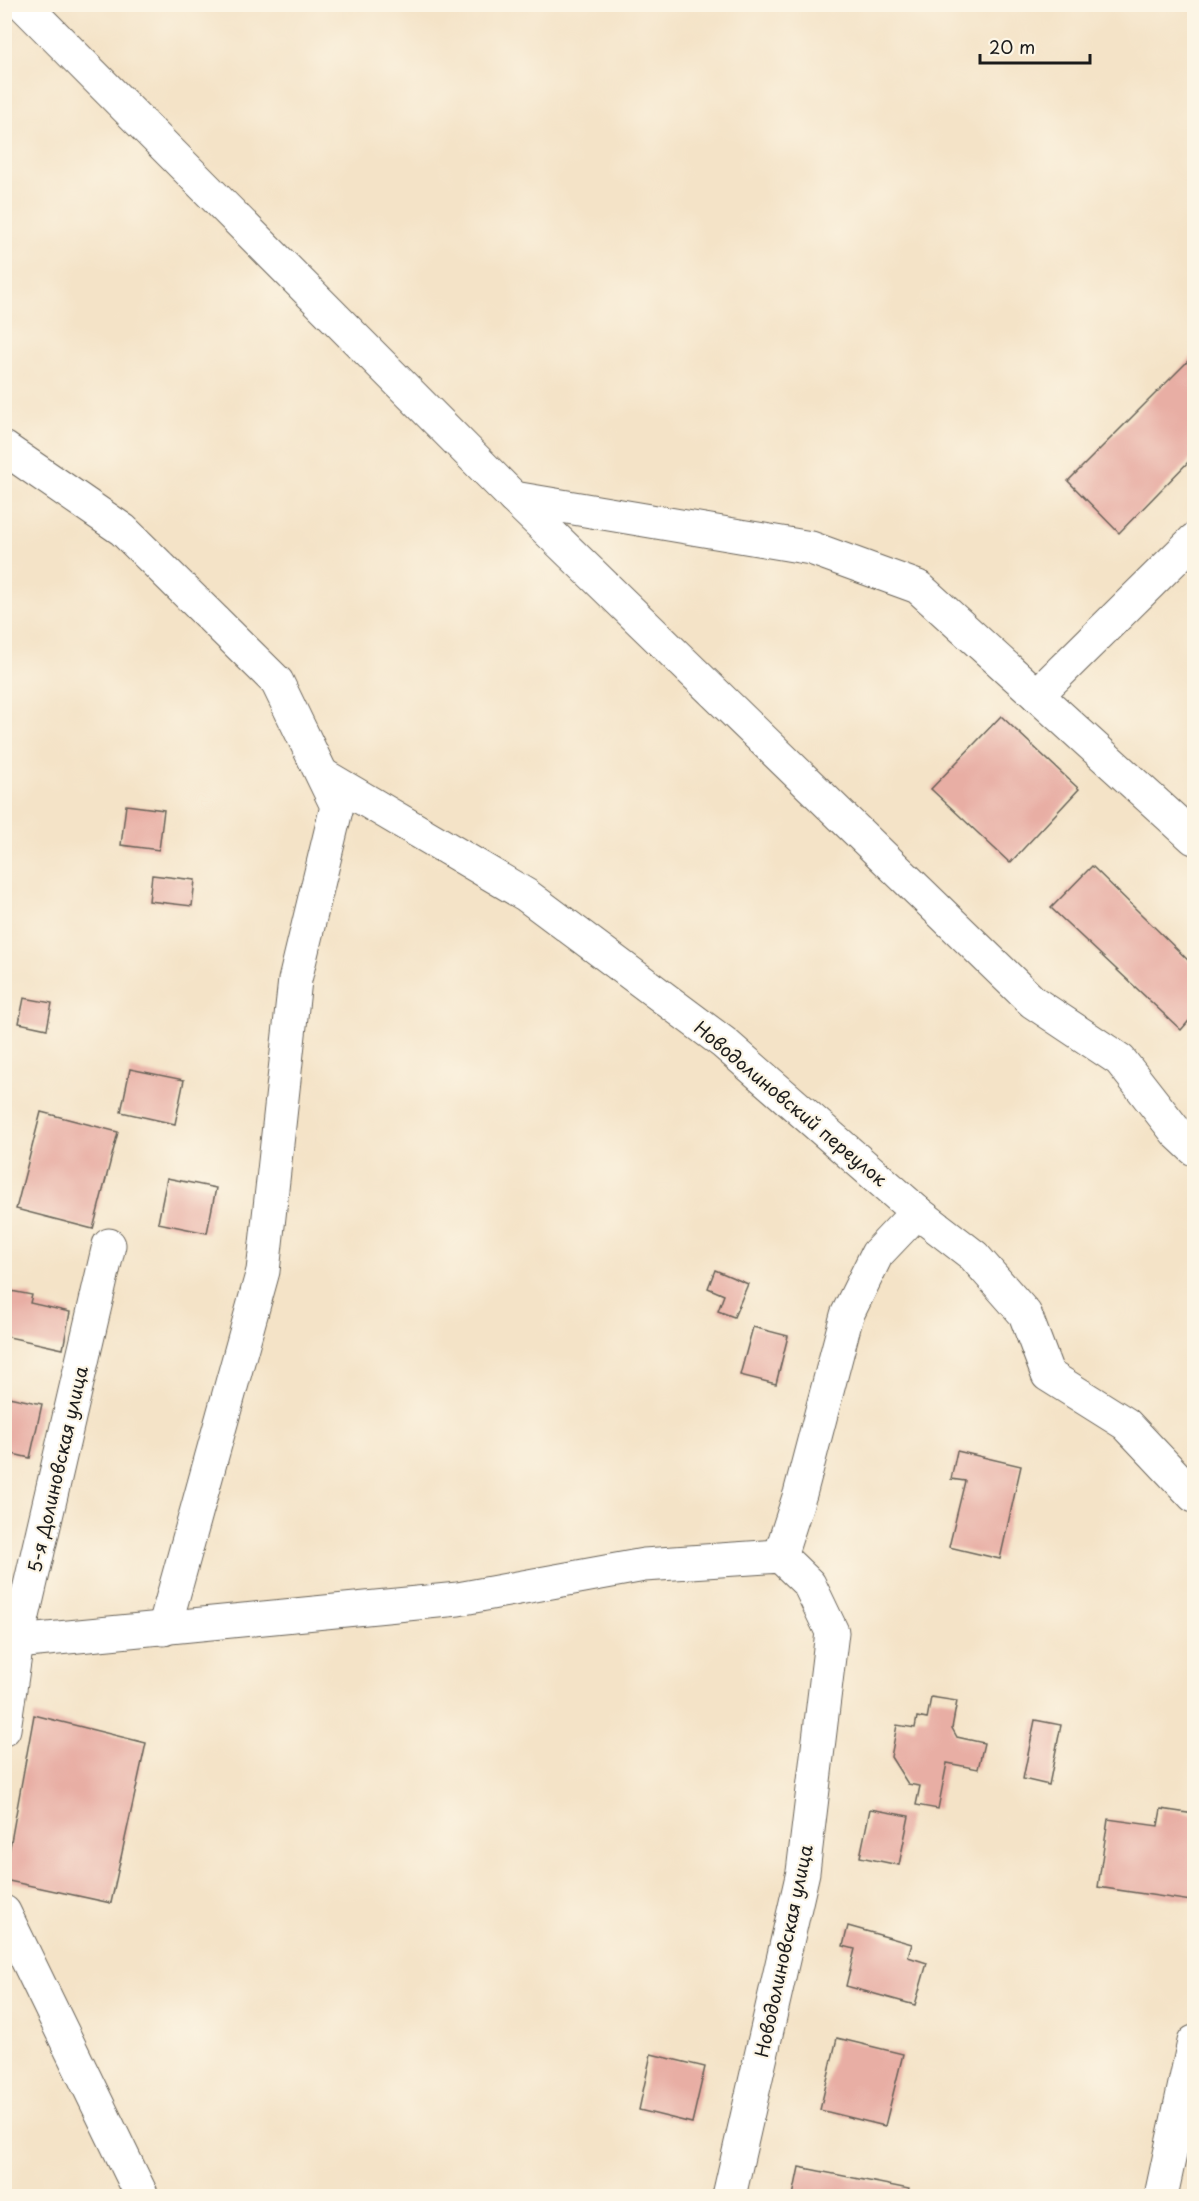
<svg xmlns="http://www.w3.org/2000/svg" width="1199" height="2201" viewBox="0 0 1199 2201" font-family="'Playpen Sans',sans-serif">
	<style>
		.building { fill: #e8aea4 }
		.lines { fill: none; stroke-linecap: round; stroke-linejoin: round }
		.minor-casing { stroke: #686258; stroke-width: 35 }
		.minor { stroke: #fff; stroke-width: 33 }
		.labels { text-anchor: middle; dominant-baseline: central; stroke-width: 4.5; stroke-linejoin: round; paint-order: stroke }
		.street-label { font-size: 18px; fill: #1c1c1c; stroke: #fcf5e5 }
	</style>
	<rect width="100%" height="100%" fill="#fcf5e5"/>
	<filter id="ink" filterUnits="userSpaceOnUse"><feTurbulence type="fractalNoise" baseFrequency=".0167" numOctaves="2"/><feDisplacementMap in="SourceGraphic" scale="12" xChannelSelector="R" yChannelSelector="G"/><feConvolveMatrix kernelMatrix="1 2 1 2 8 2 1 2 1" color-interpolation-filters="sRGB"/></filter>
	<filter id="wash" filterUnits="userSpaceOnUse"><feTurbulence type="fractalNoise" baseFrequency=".008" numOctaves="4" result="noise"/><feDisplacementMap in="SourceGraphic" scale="24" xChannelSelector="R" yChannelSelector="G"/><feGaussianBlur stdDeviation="1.35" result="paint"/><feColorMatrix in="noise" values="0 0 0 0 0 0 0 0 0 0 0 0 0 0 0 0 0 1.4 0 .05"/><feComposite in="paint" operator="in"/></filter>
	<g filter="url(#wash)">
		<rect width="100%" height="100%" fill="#f4e3c7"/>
		<g id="blocks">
			<g class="building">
				<path d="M1194,355v101l-75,77 -51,-52z"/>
				<path d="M1001,716l78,73 -69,74 -79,-74z"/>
				<path d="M126,805l38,5 -5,40 -38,-5z"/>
				<path d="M1092,866l102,100v49l-13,15 -130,-122z"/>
				<path d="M152,875l43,5 -3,26 -43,-5z"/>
				<path d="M24,998l28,5 -5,26 -28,-6z"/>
				<path d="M130,1069l54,11 -9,44 -54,-12z"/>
				<path d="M41,1112l77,20 -25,97 -77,-20z"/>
				<path d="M167,1178l49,10 -9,45 -49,-10z"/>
				<path d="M715,1270l33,14 -14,33 -16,-6 6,-16 -16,-7z"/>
				<path d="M6,1290l26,5 -2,8 40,9 -7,37 -59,-13z"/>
				<path d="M753,1327l35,9 -12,48 -36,-9z"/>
				<path d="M4,1396l38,8 -12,54 -26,-6z"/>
				<path d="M957,1451l64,15 -21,93 -51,-12 16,-66 -14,-2z"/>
				<path d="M931,1697l26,4 -5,27 5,9 27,6 -6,26 -31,-6 -9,46 -22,-4 4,-19 -12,-2 -17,-27 6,-32 18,3 2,-11 10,2z"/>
				<path d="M34,1715l112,28 -35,160 -107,-23z"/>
				<path d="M1035,1720l26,5 -12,60 -26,-6z"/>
				<path d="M870,1809l39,7 -10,49 -39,-8z"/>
				<path d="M1161,1809l33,5v66l-3,21 -93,-14 10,-68 50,7z"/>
				<path d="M848,1926l64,18 -4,13 19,6 -12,42 -69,-19 9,-37 -12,-3z"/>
				<path d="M837,2038l66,16 -18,72 -65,-16z"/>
				<path d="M651,2054l54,13 -13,56 -53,-13z"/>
				<path d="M799,2167l110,22 -2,7h-114z"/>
			</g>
		</g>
	</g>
	<g filter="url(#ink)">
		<use href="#blocks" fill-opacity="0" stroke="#686258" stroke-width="1.5"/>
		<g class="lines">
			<defs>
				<g id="minor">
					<path d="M23,4l491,494 519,504 87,58 57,73 17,16"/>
					<path d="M4,448l119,82 154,152 60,124 -42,174 -32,291 -99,358"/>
					<path d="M514,498l297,50 107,39 276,251"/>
					<path d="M1037,695l157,-155"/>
					<path d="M323,775l203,120 198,148 193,169 57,44 51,58 23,61 78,49 68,72"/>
					<path d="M780,1556l20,-62 47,-179 30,-61 40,-42"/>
					<path d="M4,1639l13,3 441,-43 186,-34 136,-9 29,28 23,48 -29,240 -74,324"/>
					<path d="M4,1729l13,-87 92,-397"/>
					<path d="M4,1912l138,284"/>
					<path d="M1161,2196l33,-154"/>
				</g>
			</defs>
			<use href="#minor" class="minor-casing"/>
			<use href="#minor" class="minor"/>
		</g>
	</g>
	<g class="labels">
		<g class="street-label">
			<text transform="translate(791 1103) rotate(40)">Новодолиновский переулок</text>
			<text transform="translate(57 1469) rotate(-77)">5-я Долиновская улица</text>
			<text transform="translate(783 1951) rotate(-78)">Новодолиновская улица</text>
		</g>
	</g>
	<rect width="1199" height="2201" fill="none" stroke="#fcf5e5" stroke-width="24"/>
	<path d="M980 54v9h110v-9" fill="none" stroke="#1c1c1c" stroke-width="3"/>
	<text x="989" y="54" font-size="18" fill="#1c1c1c" stroke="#fcf5e5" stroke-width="4.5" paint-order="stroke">20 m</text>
</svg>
